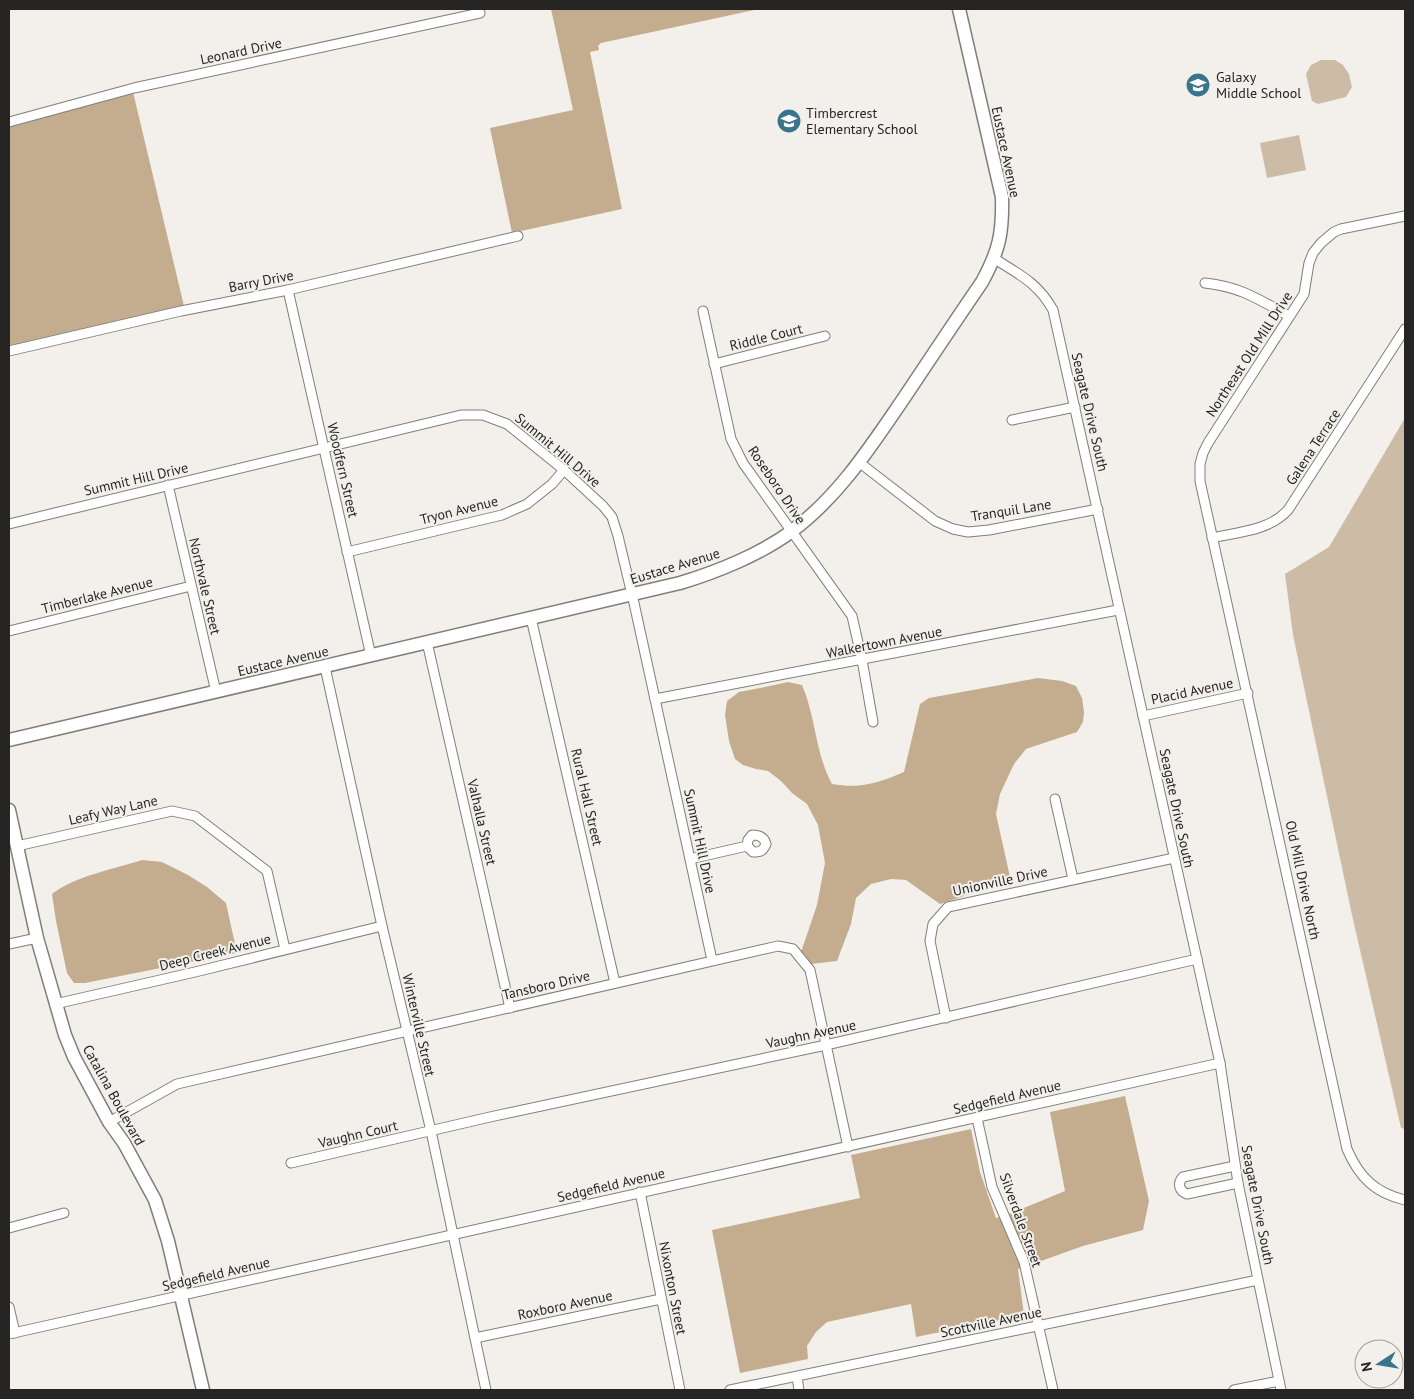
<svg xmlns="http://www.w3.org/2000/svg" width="1414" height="1399" viewBox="0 0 1414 1399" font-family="'PT Sans',sans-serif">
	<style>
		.green { fill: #ccbca6 }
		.forest { fill: #c4ad8f }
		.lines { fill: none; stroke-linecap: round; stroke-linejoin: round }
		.street-casing { stroke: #817e7a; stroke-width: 11 }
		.secondary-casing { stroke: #817e7a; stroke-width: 15 }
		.street { stroke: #fff; stroke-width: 9 }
		.secondary { stroke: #fff; stroke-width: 12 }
		.labels { text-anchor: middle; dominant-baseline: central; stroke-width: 4; stroke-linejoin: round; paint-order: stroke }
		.street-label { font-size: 14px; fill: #262523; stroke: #f3f0eb }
		.poi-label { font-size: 14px; fill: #262523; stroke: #f3f0eb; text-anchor: start }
	</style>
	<rect width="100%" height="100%" fill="#f3f0eb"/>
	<g class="green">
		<path d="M1321,60h14l8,5 6,9 3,13 -6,10 -28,7 -6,-3 -6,-27 5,-9z"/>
		<path d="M1299,135l7,35 -39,8 -7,-35z"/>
		<path d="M1405,418v711l-4,-1 -49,-213 -59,-280 -8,-61 44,-27z"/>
	</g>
	<g class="forest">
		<path d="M551,9h208l-158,34 -3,3 1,4 -9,2 32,157 -110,24 -22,-105 83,-18z"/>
		<path d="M133,92l51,214 -175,41v-221z"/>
		<path d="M1038,678l24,3 14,5 6,12 2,14 -1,10 -6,10 -51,17 -12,15 -14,30 -4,20 14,63 -4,5 -66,22 -34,-24 -15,-1 -20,5 -15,14 -5,26 -14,37 -26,3 -10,-12 16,-47 8,-42 -7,-38 -11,-21 -15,-11 -11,-12 -13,-10 -12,-2 -13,-4 -8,-6 -6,-18 -4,-26 2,-14 12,-9 31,-6 18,-4 14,3c14,32 13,68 30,99 29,5 46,-1 72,-12l16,-68 9,-6z"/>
		<path d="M142,860l20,2 26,13 19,12 19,16 11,50 -152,30h-11l-7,-10 -11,-52 -4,-27c23,-18 62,-25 90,-34z"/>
		<path d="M1125,1096l24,105 -6,29 -60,16 -53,19 -21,-51 56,-23 -15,-79z"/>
		<path d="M971,1129l9,43 16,46 4,-1 20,46 1,5 -3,1 6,46 -108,22 -5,-33 -84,18 -11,10 -9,14 1,13 -68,14 -28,-143 148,-32 -9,-43z"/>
	</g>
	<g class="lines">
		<defs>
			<g id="street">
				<path d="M9,122l125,-34 346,-75"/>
				<path d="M1405,216l-64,13 -7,3 -13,11 -8,10 -4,10 -5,31 -96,149 -5,10 -3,11v17l147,668c12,28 28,44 58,51"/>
				<path d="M995,259c25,16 43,24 58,51l167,753 18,120 43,207"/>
				<path d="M1205,283c36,4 53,16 84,33"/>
				<path d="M288,290l83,366"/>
				<path d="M703,311l28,128 12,24 109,153 10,44 11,62"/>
				<path d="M9,351l172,-40 107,-21 230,-54"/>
				<path d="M714,364l111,-28"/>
				<path d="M1012,420l63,-13"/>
				<path d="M860,463l75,58 18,8 15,3 21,-2 109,-21"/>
				<path d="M168,485l48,207"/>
				<path d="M9,524l452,-109h22l24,9 57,46 39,36 9,11 6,19 16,67 78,357"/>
				<path d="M1212,538c26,-6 57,-7 76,-28l117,-181"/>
				<path d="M347,552l155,-37 25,-11 25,-20 12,-14"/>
				<path d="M531,618l84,365"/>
				<path d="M9,631l182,-45"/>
				<path d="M427,642l83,366"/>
				<path d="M325,667l57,259 49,205 55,259"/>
				<path d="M655,699l463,-89"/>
				<path d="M1143,716l105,-23"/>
				<path d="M1055,799l18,80"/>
				<path d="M17,846l155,-35 23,5 72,55 18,78"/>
				<path d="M690,859l57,-13 6,6c8,0 10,-1 13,-8 -2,-7 -6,-9 -14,-9l-4,5 -1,6"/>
				<path d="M9,944l28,-6"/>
				<path d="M55,1004l140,-32 187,-46"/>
				<path d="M946,1018l-16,-77 3,-17 15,-17 226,-49"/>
				<path d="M977,1118l15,69 32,75 29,128"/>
				<path d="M109,1122l68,-38 601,-138 15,3 17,21 38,177"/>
				<path d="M291,1163l199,-46 336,-72 371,-86"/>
				<path d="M1235,1166l-52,11c-6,6 -4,14 4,17l51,-11"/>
				<path d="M640,1192l40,198"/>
				<path d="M9,1228l55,-15"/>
				<path d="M9,1307l6,26"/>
				<path d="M9,1334l1211,-271"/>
				<path d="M475,1338l186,-39"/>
				<path d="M797,1377l2,13"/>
				<path d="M730,1390l528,-110"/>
				<path d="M1234,1390l45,-9"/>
			</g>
			<g id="secondary">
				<path d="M9,740l671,-157c37,-11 81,-29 112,-52 48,-36 79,-85 112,-133 26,-39 52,-78 78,-116 17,-31 21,-49 20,-85l-43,-188"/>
				<path d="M9,810l28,128 28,97 9,22 35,65 15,21 31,57 13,41 35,149"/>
			</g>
		</defs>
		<use href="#street" class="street-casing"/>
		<use href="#secondary" class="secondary-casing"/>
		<use href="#street" class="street"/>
		<use href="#secondary" class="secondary"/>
	</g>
	<defs>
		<symbol id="school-disc" viewBox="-11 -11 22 22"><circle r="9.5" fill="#38758c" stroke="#f3f0eb"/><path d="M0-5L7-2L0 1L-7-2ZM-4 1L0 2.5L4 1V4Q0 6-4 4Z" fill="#fff"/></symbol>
	</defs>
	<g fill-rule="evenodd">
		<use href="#school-disc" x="1184" y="71" width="28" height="28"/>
		<use href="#school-disc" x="775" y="107" width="28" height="28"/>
	</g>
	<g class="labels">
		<g class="street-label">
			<text transform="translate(241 51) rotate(-12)">Leonard Drive</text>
			<text transform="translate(1006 152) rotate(78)">Eustace Avenue</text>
			<text transform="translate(261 281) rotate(-11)">Barry Drive</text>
			<text transform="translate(766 337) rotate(-14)">Riddle Court</text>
			<text transform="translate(1249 354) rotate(-57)">Northeast Old Mill Drive</text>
			<text transform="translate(1090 412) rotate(77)">Seagate Drive South</text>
			<text transform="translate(1313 447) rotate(-57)">Galena Terrace</text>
			<text transform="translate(558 450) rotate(40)">Summit Hill Drive</text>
			<text transform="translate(343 470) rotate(77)">Woodfern Street</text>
			<text transform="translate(136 479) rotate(-13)">Summit Hill Drive</text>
			<text transform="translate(777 485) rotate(56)">Roseboro Drive</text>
			<text transform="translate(459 510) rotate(-14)">Tryon Avenue</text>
			<text transform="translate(1011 510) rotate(-9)">Tranquil Lane</text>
			<text transform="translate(675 566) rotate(-17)">Eustace Avenue</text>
			<text transform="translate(205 586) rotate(77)">Northvale Street</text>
			<text transform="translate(97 595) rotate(-14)">Timberlake Avenue</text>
			<text transform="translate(884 642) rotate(-11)">Walkertown Avenue</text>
			<text transform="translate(283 661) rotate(-13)">Eustace Avenue</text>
			<text transform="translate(1192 691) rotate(-12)">Placid Avenue</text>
			<text transform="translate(587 797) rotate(77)">Rural Hall Street</text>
			<text transform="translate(1177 808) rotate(78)">Seagate Drive South</text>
			<text transform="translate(113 810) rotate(-13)">Leafy Way Lane</text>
			<text transform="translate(482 822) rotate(77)">Valhalla Street</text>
			<text transform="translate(700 841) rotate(78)">Summit Hill Drive</text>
			<text transform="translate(1303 880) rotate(78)">Old Mill Drive North</text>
			<text transform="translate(1000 881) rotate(-12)">Unionville Drive</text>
			<text transform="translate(215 952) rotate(-14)">Deep Creek Avenue</text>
			<text transform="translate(546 985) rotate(-13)">Tansboro Drive</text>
			<text transform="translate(419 1025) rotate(77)">Winterville Street</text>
			<text transform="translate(811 1034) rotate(-12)">Vaughn Avenue</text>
			<text transform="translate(114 1095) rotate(61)">Catalina Boulevard</text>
			<text transform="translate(1007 1097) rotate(-13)">Sedgefield Avenue</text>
			<text transform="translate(358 1134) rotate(-13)">Vaughn Court</text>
			<text transform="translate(611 1185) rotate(-13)">Sedgefield Avenue</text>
			<text transform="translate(1258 1205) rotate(79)">Seagate Drive South</text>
			<text transform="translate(1021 1220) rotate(70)">Silverdale Street</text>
			<text transform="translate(216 1274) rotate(-13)">Sedgefield Avenue</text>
			<text transform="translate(673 1288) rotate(79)">Nixonton Street</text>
			<text transform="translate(565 1305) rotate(-12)">Roxboro Avenue</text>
			<text transform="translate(991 1322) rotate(-12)">Scottville Avenue</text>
		</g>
		<g class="poi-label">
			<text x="1216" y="77">Galaxy<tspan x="1216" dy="16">Middle School</tspan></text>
			<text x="806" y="113">Timbercrest<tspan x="806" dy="16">Elementary School</tspan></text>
		</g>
	</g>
	<rect width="1414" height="1399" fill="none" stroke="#262523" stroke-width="20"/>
	<g transform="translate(1379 1364) rotate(258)"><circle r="24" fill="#f3f0eb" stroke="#a19f9b"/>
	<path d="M0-4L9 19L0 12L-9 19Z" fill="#38758c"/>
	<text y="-8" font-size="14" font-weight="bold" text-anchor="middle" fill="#262523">N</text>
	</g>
</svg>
